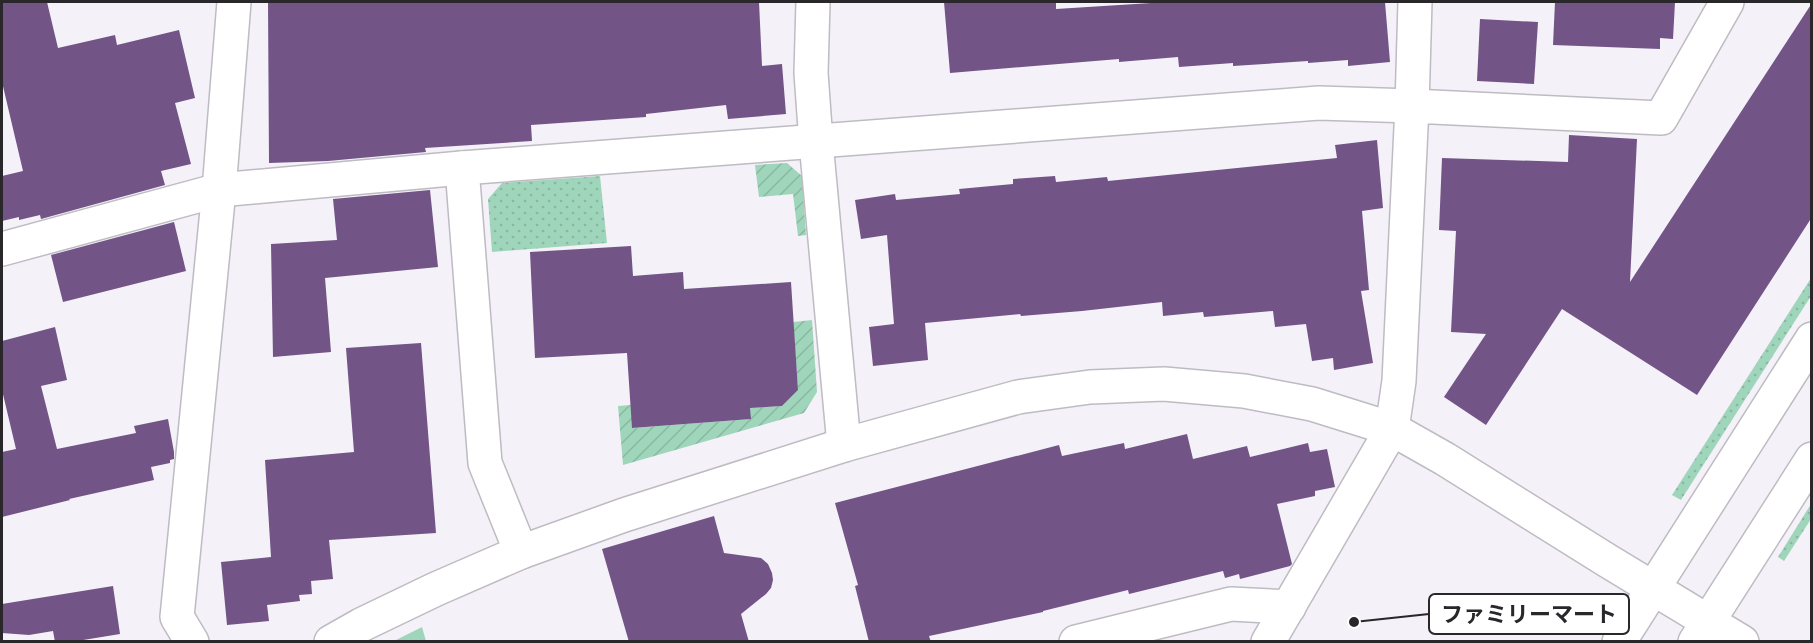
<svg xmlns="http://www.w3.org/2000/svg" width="1813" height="643" viewBox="0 0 1813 643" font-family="Mulish,'Noto Sans JP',sans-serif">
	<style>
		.grass { fill: url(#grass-dots) }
		.park { fill: #9fd6bb }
		.garden { fill: url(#garden-furrows) }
		.building { fill: #725487 }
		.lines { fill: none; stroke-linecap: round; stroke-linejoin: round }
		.minor-casing { stroke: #bfbbc2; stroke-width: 36 }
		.minor { stroke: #fff; stroke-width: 33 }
		.leader { fill: none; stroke: #29272a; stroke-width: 2 }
		.callout-dot { fill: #29272a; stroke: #fff; stroke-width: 2 }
		.callout { fill: #fff; stroke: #29272a; stroke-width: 2 }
		.callout-label { font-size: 22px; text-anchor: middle; font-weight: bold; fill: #29272a }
	</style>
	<defs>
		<pattern id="grass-dots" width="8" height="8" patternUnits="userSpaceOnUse" patternTransform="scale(1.5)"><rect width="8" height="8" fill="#9fd6bb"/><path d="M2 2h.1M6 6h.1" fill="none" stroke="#89b8a1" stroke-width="1.8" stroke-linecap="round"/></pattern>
		<pattern id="garden-furrows" width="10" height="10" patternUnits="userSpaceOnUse" patternTransform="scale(1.5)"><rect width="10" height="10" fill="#9fd6bb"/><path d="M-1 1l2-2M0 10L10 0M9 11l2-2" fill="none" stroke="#89b8a1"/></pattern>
	</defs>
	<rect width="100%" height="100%" fill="#f4f1f8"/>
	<g class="grass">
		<path d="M600,176l7,67 -115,9 -4,-53 14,-16z"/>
		<path d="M1811,278v18l-130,204 -9,-5z"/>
		<path d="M1811,504v15l-27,42 -6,-4z"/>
	</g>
	<path class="park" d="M422,627l4,14h-32z"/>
	<g class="garden">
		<path d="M787,163l15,13 4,59 -8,1 -5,-42 -34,3 -4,-32z"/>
		<path d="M812,320l5,72 -13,21 -181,52 -5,-59 13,-1 2,23 117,-9v-11l32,-2 16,-16 -5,-68z"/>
	</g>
	<g class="building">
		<path d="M2,2h45l11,46 57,-13 2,10 62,-15 16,68 -20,5 16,61 -30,7 4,14 -124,34 -1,-4 -21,5v-3l-17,4v-45l21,-5 -21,-89z"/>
		<path d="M268,2h491l3,64 20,-2 4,50 -58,5 -2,-14 -80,9v3l-115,8 1,16 -107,7 1,4 -98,9 -59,2z"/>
		<path d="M944,2h112v7l111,-7h218l5,60 -42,4v-6l-40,3v-2l-75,5v-3l-54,4 -1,-10 -59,5v-3l-169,14z"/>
		<path d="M1555,2h120l-2,37 -13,-1v11l-107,-4z"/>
		<path d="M1812,3v214l-115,178 -135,-86 -76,116 -42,-28 42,-63 -35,-2 5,-101 -17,-1 3,-72 126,4 1,-27 68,4 -7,143z"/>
		<path d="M1480,19l58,3 -4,62 -57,-3z"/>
		<path d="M1377,140l6,68 -21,3 7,79 -8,1 12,72 -39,7 -1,-12 -21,3 -6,-37 -31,3 -2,-16 -69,6 -1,-5 -40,4 -1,-14 -80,9 -61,5 -1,-2 -95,9 3,37 -55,6 -4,-39 25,-3 -7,-89 -26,4 -6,-39 40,-6 1,6 64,-6 -1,-5 54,-5v-5l42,-3 1,6 51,-5 1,4 229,-23 -2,-13z"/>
		<path d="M430,190l8,77 -113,11 6,74 -58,5 -2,-113 66,-4 -4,-41z"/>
		<path d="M174,222l12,49 -123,31 -12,-47z"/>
		<path d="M631,246l2,30 50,-4 1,17 107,-7 7,108 -16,16 -32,2 1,11 -119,9 -5,-75 -92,5 -5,-106z"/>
		<path d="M55,327l12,53 -26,6 16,63 79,-16 -2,-7 34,-7 6,33v7l-4,1v3l-19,4 3,13 -85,19 1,1 -68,17v-65l14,-3 -14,-59v-49z"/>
		<path d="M421,343l15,190 -107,7 4,39 -22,2 1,13 -13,1 1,6 -33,4 2,16 -42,4 -6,-63 50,-5 -6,-97 89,-8 -8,-104z"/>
		<path d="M1187,434l6,25 54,-13 3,11 58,-14 2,9 17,-3 8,38 -20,4v5l-38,8 15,60 -2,2 -50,13 -1,-5 -14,4 -2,-7 -94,23 -1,-4 -85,21v1l-114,24 2,6h-62l-14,-56 3,-1 -23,-82 224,-58 3,11 62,-13 1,6z"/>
		<path d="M714,516l10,37 37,5 7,6 4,9 1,7 -2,8 -5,6 -25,20 8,28h-120l-27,-93z"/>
		<path d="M113,586l7,48 -49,8h-16l-2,-11 -24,4 -27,-2v-29z"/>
	</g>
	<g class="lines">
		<defs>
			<g id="minor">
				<path d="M813,2l-2,71 5,69 28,303"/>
				<path d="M462,168l23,295 36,89"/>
				<path d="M2,249l217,-59 243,-22 857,-65 93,3 3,-104"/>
				<path d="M192,642l-15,-25 42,-427 15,-188"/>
				<path d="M331,642l30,-17 75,-36 85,-37 103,-37 220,-70 174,-48 72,-10 74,-3 80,7 68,13 80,25 53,30 163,102 134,81"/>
				<path d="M1076,642l155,-38 58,3"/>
				<path d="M1268,642l124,-213 7,-48 13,-275 249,12 66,-116"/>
				<path d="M1619,642l193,-303"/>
				<path d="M1695,642l117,-183"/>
			</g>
		</defs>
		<use href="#minor" class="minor-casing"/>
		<use href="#minor" class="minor"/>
	</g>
	<path class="leader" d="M1354 622L1429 614"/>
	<circle class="callout-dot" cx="1354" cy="622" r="6"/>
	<rect class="callout" x="1429" y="594" width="200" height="40" rx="6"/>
	<g class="callout-label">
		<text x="1529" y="622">ファミリーマート</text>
	</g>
	<rect width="1813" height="643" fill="none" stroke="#29272a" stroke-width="6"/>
</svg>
